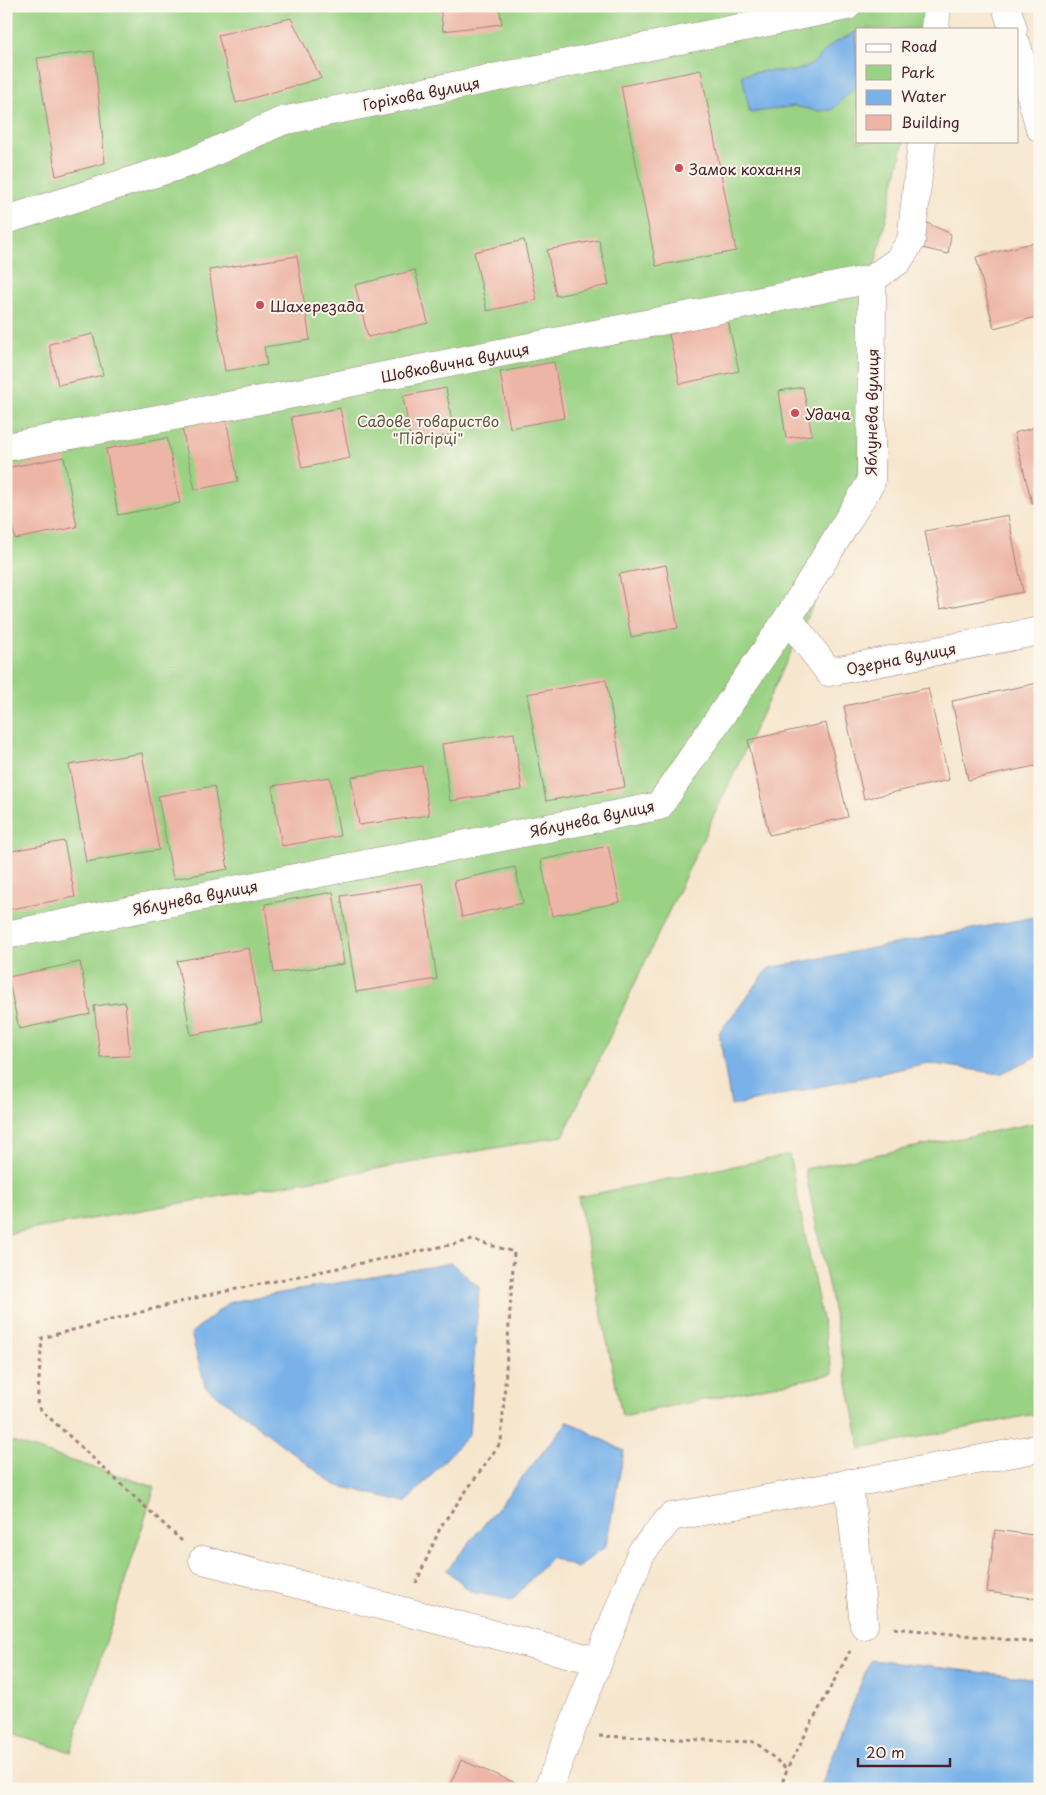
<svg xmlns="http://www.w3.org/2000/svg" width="1046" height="1795" viewBox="0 0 1046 1795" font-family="'Playpen Sans',sans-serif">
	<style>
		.green { fill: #9ad284; stroke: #727858 }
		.water { fill: #79b2e9; stroke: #62688a }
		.building { fill: #edb5a6 }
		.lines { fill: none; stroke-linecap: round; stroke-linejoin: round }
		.minor-casing { stroke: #a0827c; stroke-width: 29 }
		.path { stroke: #a0827c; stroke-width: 3; stroke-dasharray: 4 4; stroke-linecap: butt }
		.minor { stroke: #fff; stroke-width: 28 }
		.poi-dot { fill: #d1495b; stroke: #fbf7ec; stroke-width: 2 }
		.labels { text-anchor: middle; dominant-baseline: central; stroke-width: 4; stroke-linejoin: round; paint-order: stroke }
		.street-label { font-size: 15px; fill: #4a1f2b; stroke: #fbf7ec }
		.poi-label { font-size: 15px; fill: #4a1f2b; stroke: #fbf7ec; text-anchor: start }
		.park-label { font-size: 15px; fill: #625546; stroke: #fbf7ec }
	</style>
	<rect width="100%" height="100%" fill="#fbf7ec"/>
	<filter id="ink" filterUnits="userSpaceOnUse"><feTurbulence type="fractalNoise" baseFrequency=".02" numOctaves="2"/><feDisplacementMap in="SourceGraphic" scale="10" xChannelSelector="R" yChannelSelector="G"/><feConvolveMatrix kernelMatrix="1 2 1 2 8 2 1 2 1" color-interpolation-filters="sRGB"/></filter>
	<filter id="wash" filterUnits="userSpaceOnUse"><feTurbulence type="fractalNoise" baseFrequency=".0096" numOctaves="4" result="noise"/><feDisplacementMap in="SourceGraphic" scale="20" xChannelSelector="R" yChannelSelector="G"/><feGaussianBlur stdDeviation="1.12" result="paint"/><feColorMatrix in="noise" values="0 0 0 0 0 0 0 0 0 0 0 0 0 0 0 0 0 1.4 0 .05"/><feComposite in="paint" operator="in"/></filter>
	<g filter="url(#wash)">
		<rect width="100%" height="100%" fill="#f6e6ce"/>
		<g class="green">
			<path d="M6,6h929l-5,23h-73v112h47l-32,138 -1,203 -308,654 -557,98z"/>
			<path d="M1040,1122v291l-179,36 -56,-280z"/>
			<path d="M789,1155l44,219 -211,42 -44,-219z"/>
			<path d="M6,1440l149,47 -84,265 -65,-20z"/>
		</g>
		<g class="water">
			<path d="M856,32l1,53 -25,25 -15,1 -23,-5 -44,7 -8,-38 23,-4h30l16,-6 21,-21z"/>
			<path d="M1040,916v139l-40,19 -72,-11 -197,43 -12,-73 50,-65z"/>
			<path d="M451,1263l28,24 -10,147 -63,68 -71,-17 -130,-99 -14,-53 39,-31z"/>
			<path d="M568,1421l56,30 -18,95 -29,22 -26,-11 -39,43 -41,-8 -24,-22z"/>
			<path d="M870,1660l170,19v110h-220z"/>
		</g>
		<g id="blocks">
			<g class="building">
				<path d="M440,6h59l3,18 -59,7z"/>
				<path d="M291,18l30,60 -85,25 -18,-68z"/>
				<path d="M94,51l11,112 -49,13 -19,-118z"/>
				<path d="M701,70l35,181 -80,15 -35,-180z"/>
				<path d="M925,222l26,12 -3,20 -26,-6z"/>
				<path d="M524,240l13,60 -50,11 -13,-59z"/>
				<path d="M599,240l10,45 -53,11 -9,-46z"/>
				<path d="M1040,241v75l-46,12 -18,-71z"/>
				<path d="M297,256l13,84 -46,7 3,18 -42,6 -16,-101z"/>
				<path d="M415,270l13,53 -60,14 -13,-52z"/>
				<path d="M728,321l11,50 -59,13 -11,-50z"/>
				<path d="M93,334l10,41 -45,10 -9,-41z"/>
				<path d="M554,362l10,56 -54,10 -10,-56z"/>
				<path d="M803,387l9,48 -26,3 -7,-47z"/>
				<path d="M446,388l8,46 -43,8 -8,-46z"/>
				<path d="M340,408l10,50 -48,10 -11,-51z"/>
				<path d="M226,419l12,62 -43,9 -13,-62z"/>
				<path d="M1040,426v75l-8,2 -18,-70z"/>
				<path d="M167,438l13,65 -62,12 -12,-66z"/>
				<path d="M64,457l13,70 -62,12 -9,-44v-27z"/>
				<path d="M1008,515l15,77 -83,17 -15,-78z"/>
				<path d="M666,565l12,63 -47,9 -12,-63z"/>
				<path d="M606,680l19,107 -79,14 -19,-107z"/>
				<path d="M1038,683l2,82 -72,15 -16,-79z"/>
				<path d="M928,688l21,92 -85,19 -20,-93z"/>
				<path d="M826,723l22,94 -79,18 -21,-95z"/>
				<path d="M514,733l8,57 -72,11 -8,-57z"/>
				<path d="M142,753l17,97 -73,12 -17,-97z"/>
				<path d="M422,766l7,49 -70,10 -8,-48z"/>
				<path d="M330,777l10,59 -58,10 -10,-60z"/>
				<path d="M214,786l14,83 -55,10 -15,-83z"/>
				<path d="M64,841l11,56 -69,13v-58z"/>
				<path d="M608,846l12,56 -68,14 -11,-56z"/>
				<path d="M515,867l8,36 -61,14 -8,-36z"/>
				<path d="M422,883l15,96 -81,13 -15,-96z"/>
				<path d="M333,892l11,72 -70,9 -9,-69z"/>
				<path d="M249,948l13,74 -71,13 -14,-74z"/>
				<path d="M80,962l10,52 -71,15 -11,-52z"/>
				<path d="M125,1002l5,54 -30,1 -6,-51z"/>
				<path d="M995,1530l45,6v63l-53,-7z"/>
				<path d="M461,1760l57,24 -2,5h-68z"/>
			</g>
		</g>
	</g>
	<g filter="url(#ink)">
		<use href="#blocks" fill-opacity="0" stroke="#a0827c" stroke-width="1"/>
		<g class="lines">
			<defs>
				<g id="minor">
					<path d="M1006,6l7,23"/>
					<path d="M935,29l2,-23"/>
					<path d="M1017,46l23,82"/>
					<path d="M6,220l188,-59 88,-40 565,-115"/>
					<path d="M6,447l282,-52 584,-116 26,-18 13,-20 11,-100"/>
					<path d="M788,618l41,54 211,-41"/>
					<path d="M6,935l653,-129 129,-188 83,-136 1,-203"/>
					<path d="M849,1483l15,142"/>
					<path d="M203,1560l395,101"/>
					<path d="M548,1789l93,-236 30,-36 369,-69"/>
				</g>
			</defs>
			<use href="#minor" class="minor-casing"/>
			<g class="path">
				<path d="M182,1541l-145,-135 5,-68 161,-42 270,-56 41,12 -13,190 -60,84 -25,57"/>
				<path d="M894,1628l146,15"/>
				<path d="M599,1736l156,6 32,27"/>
				<path d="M780,1789l7,-20 63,-118"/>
			</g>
			<use href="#minor" class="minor"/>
		</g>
	</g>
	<g class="poi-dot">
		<circle cx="679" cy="168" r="5"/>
		<circle cx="260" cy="305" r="5"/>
		<circle cx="795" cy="413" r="5"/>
	</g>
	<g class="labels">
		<g class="street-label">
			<text transform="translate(421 93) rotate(-11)">Горіхова вулиця</text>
			<text transform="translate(455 362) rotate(-11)">Шовковична вулиця</text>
			<text transform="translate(871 412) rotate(-89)">Яблунева вулиця</text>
			<text transform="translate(901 658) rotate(-11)">Озерна вулиця</text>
			<text transform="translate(592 818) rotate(-12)">Яблунева вулиця</text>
			<text transform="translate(195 897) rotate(-11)">Яблунева вулиця</text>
		</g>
		<g class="poi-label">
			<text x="689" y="168">Замок кохання</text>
			<text x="270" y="305">Шахерезада</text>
			<text x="805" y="413">Удача</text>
		</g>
		<g class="park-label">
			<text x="428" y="420">Садове товариство<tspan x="428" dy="17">"Підгірці"</tspan></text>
		</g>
	</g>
	<rect width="1046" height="1795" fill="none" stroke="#fbf7ec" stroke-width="25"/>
	<rect x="856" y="28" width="162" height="115" fill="#fbf7ec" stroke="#b4a19f"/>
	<rect x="866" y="44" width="25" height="8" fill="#ffffff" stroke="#b4a19f"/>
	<text x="901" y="52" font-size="15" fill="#4a1f2b">Road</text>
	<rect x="866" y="65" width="25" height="15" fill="#9ad284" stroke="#b4a19f"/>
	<text x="901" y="78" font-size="15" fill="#4a1f2b">Park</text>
	<rect x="866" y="90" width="25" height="15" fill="#79b2e9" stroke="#b4a19f"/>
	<text x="901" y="102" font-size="15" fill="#4a1f2b">Water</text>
	<rect x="866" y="115" width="25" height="15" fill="#edb5a6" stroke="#b4a19f"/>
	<text x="901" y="128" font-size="15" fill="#4a1f2b">Building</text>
	<path d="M858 1758v8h92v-8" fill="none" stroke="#4a1f2b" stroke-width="2.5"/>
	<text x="866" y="1758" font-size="15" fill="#4a1f2b" stroke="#fbf7ec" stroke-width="4" paint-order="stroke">20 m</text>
</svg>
